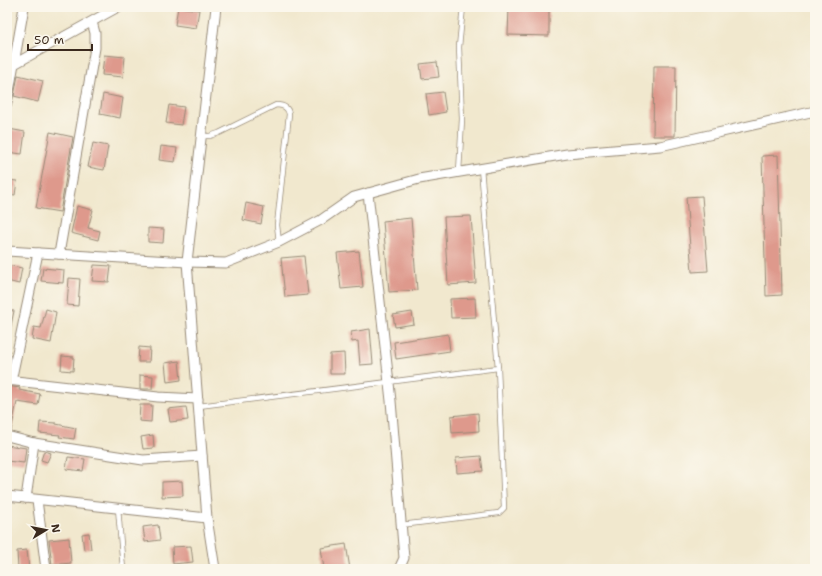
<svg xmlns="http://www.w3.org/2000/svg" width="822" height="576" viewBox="0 0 822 576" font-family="'Shantell Sans',sans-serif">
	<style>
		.building { fill: #de998c }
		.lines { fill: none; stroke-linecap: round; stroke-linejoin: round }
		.lane-casing { stroke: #968976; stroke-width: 6 }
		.street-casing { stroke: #968976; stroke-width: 11 }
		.lane { stroke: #fff; stroke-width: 4.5 }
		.street { stroke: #fff; stroke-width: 9 }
	</style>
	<rect width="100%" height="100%" fill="#fbf7ec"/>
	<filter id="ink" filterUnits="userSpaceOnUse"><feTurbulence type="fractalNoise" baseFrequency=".025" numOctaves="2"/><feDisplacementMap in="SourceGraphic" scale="8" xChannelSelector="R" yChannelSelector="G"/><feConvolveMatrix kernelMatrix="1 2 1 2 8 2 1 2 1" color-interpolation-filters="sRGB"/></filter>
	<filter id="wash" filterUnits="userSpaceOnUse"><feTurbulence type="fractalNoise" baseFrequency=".012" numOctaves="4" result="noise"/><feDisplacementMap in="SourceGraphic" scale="16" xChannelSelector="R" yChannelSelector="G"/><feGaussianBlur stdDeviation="0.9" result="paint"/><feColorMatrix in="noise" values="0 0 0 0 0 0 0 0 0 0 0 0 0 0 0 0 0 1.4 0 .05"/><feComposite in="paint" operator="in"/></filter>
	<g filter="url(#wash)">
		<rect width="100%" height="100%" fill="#f1e8ce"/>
		<g id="blocks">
			<g class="building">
				<path d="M178,7l21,3 -3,18 -21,-3z"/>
				<path d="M509,7h40v29l-41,-1z"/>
				<path d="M104,55l21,2 -2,20 -21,-2z"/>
				<path d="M437,62l2,15 -17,2 -2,-15z"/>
				<path d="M654,66h22l-1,70h-22z"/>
				<path d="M18,75l25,6 -5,21 -24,-6z"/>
				<path d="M443,92l3,20 -17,3 -3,-21z"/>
				<path d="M103,94l20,4 -3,20 -20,-4z"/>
				<path d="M169,105l15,2 -3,18 -15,-2z"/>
				<path d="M9,129l16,3 -3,22 -15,-2v-9z"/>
				<path d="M50,132l23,5 -13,75 -24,-4z"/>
				<path d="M93,143l15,3 -4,24 -16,-3z"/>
				<path d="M161,146l16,2 -2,14 -16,-2z"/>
				<path d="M778,155l4,140 -16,1 -4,-140z"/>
				<path d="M7,180l10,1 -2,14 -8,-1z"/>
				<path d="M702,196l6,75 -16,1 -6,-75z"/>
				<path d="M246,203l18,4 -3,17 -18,-4z"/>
				<path d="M77,206l16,4 -5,18 12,3 -2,9 -27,-7z"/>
				<path d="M471,216l5,67 -28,2 -4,-68z"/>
				<path d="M411,218l6,72 -28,2 -6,-71z"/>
				<path d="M148,228l16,1 -1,14 -15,-1z"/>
				<path d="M359,251l4,36 -22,2 -4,-36z"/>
				<path d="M304,256l4,39 -23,2 -4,-39z"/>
				<path d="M7,265l15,3 -3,16 -12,-3z"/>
				<path d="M94,265l17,1 -2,16 -17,-1z"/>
				<path d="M43,268l21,2 -1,13 -22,-2z"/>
				<path d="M69,278l11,1 -2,27 -11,-1z"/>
				<path d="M475,298l1,19 -25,1 -1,-19z"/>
				<path d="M46,309l10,3 -5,31 -19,-4 2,-12 7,1z"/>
				<path d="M7,310l7,1 -4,19h-3z"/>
				<path d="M412,312l2,12 -19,3 -2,-12z"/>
				<path d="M370,329l3,35 -13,1 -2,-24 -6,1 -1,-10z"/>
				<path d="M448,334l2,17 -54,8 -2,-17z"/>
				<path d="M139,347l11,1 -1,14h-11z"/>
				<path d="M344,353l1,21h-15v-20z"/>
				<path d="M62,356l12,1 -1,14 -12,-1z"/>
				<path d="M179,361l2,19 -14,2 -2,-19z"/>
				<path d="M140,375l13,1 -1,13h-12z"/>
				<path d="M7,386l13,2 -1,2 21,4 -2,11 -21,-3 -6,29 -4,-1z"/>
				<path d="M140,405h12l-1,17 -12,-1z"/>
				<path d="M186,407l2,13 -18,2 -2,-13z"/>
				<path d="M478,413l1,18 -27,2 -1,-17z"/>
				<path d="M40,422l16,1v1l20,4 -2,11 -15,-2 1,-2 -21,-2z"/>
				<path d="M153,435l1,13 -11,1 -2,-12z"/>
				<path d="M7,445l19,3 -2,15 -17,-2z"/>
				<path d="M44,451l7,2 -4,9 -6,-2z"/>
				<path d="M481,456l2,15 -26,2 -1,-15z"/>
				<path d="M68,457l17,2 -2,12 -17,-2z"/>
				<path d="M182,481l1,15 -21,1v-15z"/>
				<path d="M158,525l2,15 -15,2 -2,-15z"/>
				<path d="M89,533l2,16 -7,1 -2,-16z"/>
				<path d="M69,538l2,25 -19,2 -3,-25z"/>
				<path d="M346,544l4,25h-26l-3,-21z"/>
				<path d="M191,546l2,16 -20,2 -1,-17z"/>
				<path d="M27,550l2,19h-11l-1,-18z"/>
			</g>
		</g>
	</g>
	<g filter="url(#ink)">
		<use href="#blocks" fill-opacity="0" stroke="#968976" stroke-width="1"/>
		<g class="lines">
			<defs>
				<g id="lane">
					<path d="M201,136h9l9,-3 57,-28c7,0 12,2 13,9l-12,111 2,17"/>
					<path d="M459,172l3,-53 -3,-72 4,-40"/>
					<path d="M199,406l299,-38 -17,-200"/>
					<path d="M118,508l5,61"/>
					<path d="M401,525l98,-12 5,-5 -6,-140"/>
				</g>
				<g id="street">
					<path d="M7,68l111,-61"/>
					<path d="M7,103l17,-96"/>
					<path d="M368,193l23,208 13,157 -5,11"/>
					<path d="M7,251l180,11 39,1 53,-21 42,-22 33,-23 65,-18 148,-25 93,-8 155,-35"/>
					<path d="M59,254l36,-206v-15l-3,-11"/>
					<path d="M7,380l151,17 40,2"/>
					<path d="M11,381l27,-128"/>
					<path d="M7,436l27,7 109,17 59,-4"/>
					<path d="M7,496l200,22"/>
					<path d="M26,498l8,-55"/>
					<path d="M37,500l9,69"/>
					<path d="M215,569l-8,-51 -20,-256 29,-255"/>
				</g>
			</defs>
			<use href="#lane" class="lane-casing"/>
			<use href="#street" class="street-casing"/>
			<use href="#lane" class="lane"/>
			<use href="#street" class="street"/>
		</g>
	</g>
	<rect width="822" height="576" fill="none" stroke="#fbf7ec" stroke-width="24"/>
	<g transform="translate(46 530) rotate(80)" stroke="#fbf7ec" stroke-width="3" paint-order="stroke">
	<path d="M0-3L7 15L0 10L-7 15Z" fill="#3b2a1e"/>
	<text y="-6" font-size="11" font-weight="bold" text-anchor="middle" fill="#3b2a1e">N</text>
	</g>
	<path d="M28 44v6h64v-6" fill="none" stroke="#3b2a1e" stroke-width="2"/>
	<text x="34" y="44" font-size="12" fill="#3b2a1e" stroke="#fbf7ec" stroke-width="3" paint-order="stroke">50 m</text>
</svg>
